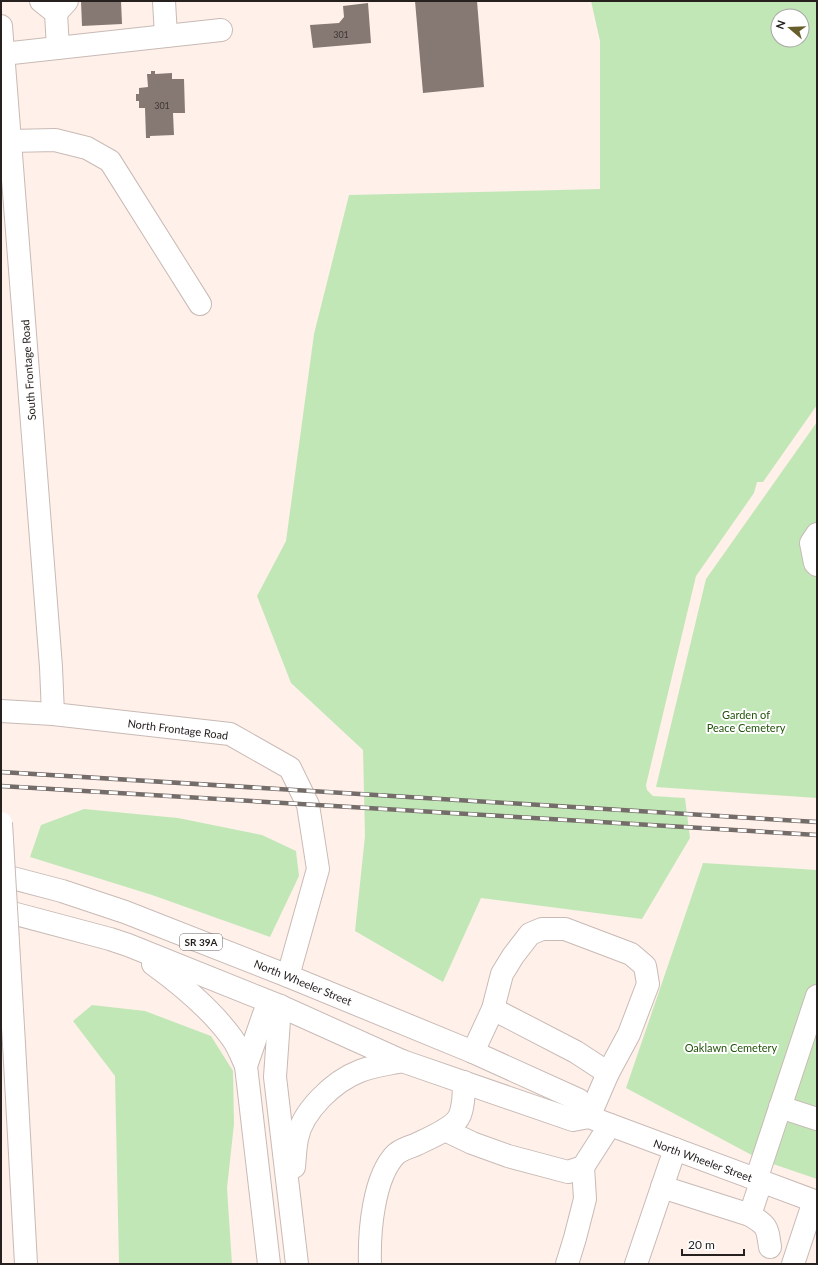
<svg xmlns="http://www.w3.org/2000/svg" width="818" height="1265" viewBox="0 0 818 1265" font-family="Lato,sans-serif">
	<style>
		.green { fill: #c2e7b7; fill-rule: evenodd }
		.building { fill: #867974 }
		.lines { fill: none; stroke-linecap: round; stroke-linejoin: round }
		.minor-casing { stroke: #c8bab5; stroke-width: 24 }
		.major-casing { stroke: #c8bab5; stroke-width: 24 }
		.highway-casing { stroke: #c8bab5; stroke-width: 24 }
		.minor { stroke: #fff; stroke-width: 22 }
		.major { stroke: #fff; stroke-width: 22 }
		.highway { stroke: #fff; stroke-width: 22 }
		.rail-casing { stroke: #746c68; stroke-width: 4.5 }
		.rail { stroke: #fff; stroke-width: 3; stroke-dasharray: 9; stroke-linecap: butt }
		.highway-bridge-casing { stroke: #c8bab5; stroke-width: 24; stroke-linecap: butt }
		.highway-bridge { stroke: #fff; stroke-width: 22 }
		.labels { text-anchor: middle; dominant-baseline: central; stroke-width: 4; stroke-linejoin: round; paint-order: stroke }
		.number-label { font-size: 9px; fill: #3e3734 }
		.shield { fill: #fff; stroke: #676462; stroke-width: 1 }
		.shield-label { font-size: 10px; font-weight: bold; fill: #26211f }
		.street-label { font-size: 11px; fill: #26211f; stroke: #fff }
		.park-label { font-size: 11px; fill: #205307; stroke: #fff }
	</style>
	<rect width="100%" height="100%" fill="#fff0ea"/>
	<g class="green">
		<path d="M591,1h226v404l-54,77h-6l-3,11 -58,83 -50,209 1,5 6,6 32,2 5,40 -48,81 -161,-21 -38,84 -88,-51 10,-95 -2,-86 -72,-67 -34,-87 29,-55 28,-207 35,-139 251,-6v-148zM778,16h24v24h-24z"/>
		<path d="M817,422v376l-161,-11 50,-208z"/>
		<path d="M84,809l94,9 84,17 34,16 3,25 -29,61 -118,-42 -122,-38 11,-32z"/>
		<path d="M703,863l114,7v309l-56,-19 -135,-72z"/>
		<path d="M92,1005l53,6 66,25 22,35 1,53 -7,64 5,76h-113l-4,-188 -42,-55z"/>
	</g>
	<g class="building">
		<path d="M81,1h40l1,23 -40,2z"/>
		<path d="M415,1h62l7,86 -61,6z"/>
		<path d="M368,3l3,40 -58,5 -3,-23 29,-2 5,-6 -1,-11z"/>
		<path d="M151,71h4v3l17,-1v6h12l1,34h-12l1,22 -24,1v2h-4l-1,-30h-6v-7h-3v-7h3v-6l9,-1 -1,-13h4z"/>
	</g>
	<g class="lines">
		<defs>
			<g id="minor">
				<path d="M41,1l15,12"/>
				<path d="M164,1l2,35"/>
				<path d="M1,26l50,641 2,47"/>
				<path d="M58,48l-2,-35 11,-12"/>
				<path d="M3,54l218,-24"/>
				<path d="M10,141l45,-1 32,8 23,13 90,143"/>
				<path d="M817,534l-6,9 4,20 2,2"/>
				<path d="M1,711l52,3 177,20 60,34 18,37 10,64 -30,107"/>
				<path d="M493,1009l83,43 32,21 -19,44"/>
				<path d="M473,1052l20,-43 9,-35 11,-18 17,-22 12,-5h23l66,25 14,12 3,18 -19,50 -21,39"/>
				<path d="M780,1107l37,12"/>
				<path d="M445,1130l27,13 36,13 60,16 15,-5 27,-42"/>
				<path d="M756,1180l61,-184"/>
				<path d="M761,1182l-11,33c18,11 17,12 20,32"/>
				<path d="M662,1187l88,28"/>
				<path d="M370,1264c-1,-31 3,-87 26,-110 5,-4 13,-7 19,-9 12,-6 40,-17 45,-30 4,-10 4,-23 4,-33"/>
				<path d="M567,1264l8,-26 10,-39 -2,-32"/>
				<path d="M636,1264l39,-115"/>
				<path d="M793,1264l21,-63"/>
			</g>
			<g id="major">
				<path d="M1,875l61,16 63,21 163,64 185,76 106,48 10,17"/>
				<path d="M1,910l109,29 18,6 152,61 122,55 171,59 16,-3 228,85"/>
				<path d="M153,964c29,21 58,45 79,74 6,8 10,19 14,28"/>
			</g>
			<g id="highway">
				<path d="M280,1006l-5,71 22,187"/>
				<path d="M14,1044l12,220"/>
				<path d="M294,1167c1,-9 1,-19 3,-28 5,-28 37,-58 63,-68 13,-5 29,-7 42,-10"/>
				<path d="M269,1264l-23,-198 18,-52 16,-8"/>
			</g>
		</defs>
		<use href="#minor" class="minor-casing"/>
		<use href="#major" class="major-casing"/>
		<use href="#highway" class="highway-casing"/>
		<use href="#minor" class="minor"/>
		<use href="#major" class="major"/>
		<use href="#highway" class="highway"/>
		<defs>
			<g id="rail">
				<path d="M1,772l816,50"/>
				<path d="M1,786l816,49"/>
			</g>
		</defs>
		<use href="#rail" class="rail-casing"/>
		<use href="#rail" class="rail"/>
		<defs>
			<path id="highway-bridge" d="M1,823l13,221"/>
		</defs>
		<use href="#highway-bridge" class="highway-bridge-casing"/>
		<use href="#highway-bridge" class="highway-bridge"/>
	</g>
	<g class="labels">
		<g class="number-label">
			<text x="341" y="34">301</text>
			<text x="162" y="105">301</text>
		</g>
		<rect class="shield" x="180" y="934" width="42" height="16" rx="3"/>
		<g class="shield-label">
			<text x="201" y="942">SR 39A</text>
		</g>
		<g class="street-label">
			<text transform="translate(28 370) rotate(-94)">South Frontage Road</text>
			<text transform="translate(178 729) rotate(7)">North Frontage Road</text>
			<text transform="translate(303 982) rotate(22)">North Wheeler Street</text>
			<text transform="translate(703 1160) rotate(20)">North Wheeler Street</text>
		</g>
		<g class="park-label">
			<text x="746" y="714">Garden of<tspan x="746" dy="13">Peace Cemetery</tspan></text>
			<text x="731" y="1047">Oaklawn Cemetery</text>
		</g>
	</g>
	<rect width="818" height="1265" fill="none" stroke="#26211f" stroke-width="4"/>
	<g transform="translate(790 28) rotate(289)"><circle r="19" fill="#ffffff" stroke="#a8a6a5"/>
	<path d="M0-3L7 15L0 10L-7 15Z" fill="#685e2b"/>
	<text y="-6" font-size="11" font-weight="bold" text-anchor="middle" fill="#26211f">N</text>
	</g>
	<path d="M682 1249v6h62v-6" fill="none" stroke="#26211f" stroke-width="2"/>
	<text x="688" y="1249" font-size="12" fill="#26211f" stroke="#ffffff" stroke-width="3" paint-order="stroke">20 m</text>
</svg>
